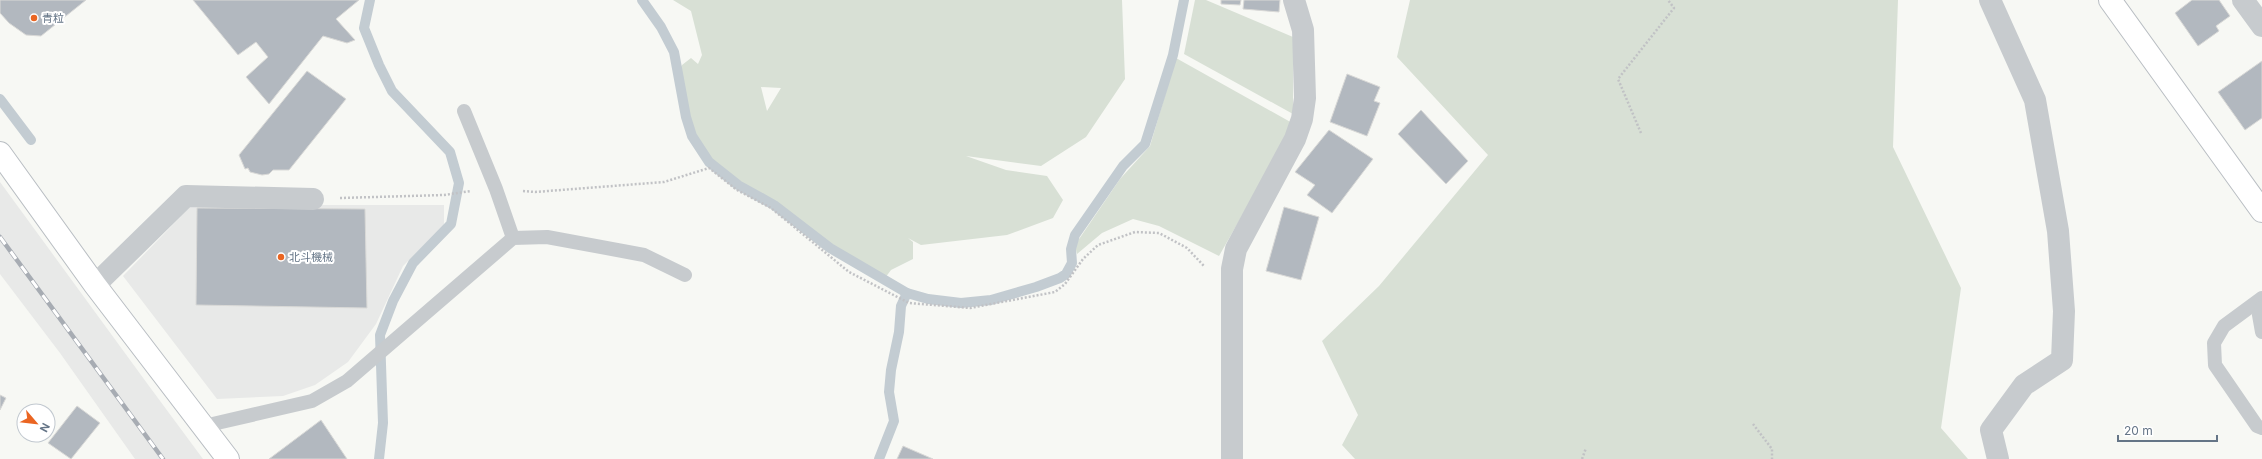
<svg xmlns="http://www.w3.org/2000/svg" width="2262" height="459" viewBox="0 0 2262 459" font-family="Inter,'Noto Sans JP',sans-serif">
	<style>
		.built { fill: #e8e9e8 }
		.green { fill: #d8e0d5; fill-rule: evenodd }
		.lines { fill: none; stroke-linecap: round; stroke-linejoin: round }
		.stream { stroke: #c3ccd2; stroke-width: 10 }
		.building { fill: #b2b8bf; stroke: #d9d9d7 }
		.secondary-casing { stroke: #b9bec3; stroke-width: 24 }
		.path { stroke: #c1c2c5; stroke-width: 2.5; stroke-dasharray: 2 2; stroke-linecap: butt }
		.lane { stroke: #c7cbce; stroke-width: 14 }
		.street { stroke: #c7cbce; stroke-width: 22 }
		.secondary { stroke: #fff; stroke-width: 22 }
		.rail-casing { stroke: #a7acb3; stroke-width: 4.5 }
		.rail { stroke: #fff; stroke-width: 3; stroke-dasharray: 9; stroke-linecap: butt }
		.poi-dot { fill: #ea6522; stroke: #fff; stroke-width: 1.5 }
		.labels { text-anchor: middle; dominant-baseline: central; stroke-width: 4; stroke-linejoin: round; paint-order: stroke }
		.poi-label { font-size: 11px; fill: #657587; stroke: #fff; text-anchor: start }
	</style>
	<rect width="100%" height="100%" fill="#f7f8f4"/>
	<g class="built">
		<path d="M0,182l149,204 54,73h-68l-75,-106 -60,-79z"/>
		<path d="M192,205h252v20l-41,41 -27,58 -28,38 -33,23 -32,11 -66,3 -94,-123z"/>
	</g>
	<g class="green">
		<path d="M673,0h449l3,79 -39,58 -45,29 -75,-10 40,14 41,6 16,24 -10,18 -46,17 -86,10 -13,-7 5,4v17l-22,11 -6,8 -56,-33 -55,-42 -35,-19 -29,-23 -17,-25 -6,-18 -8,-47 3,-6 9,-7 7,6 4,-9 -11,-44zM761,87l20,1 -14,23z"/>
		<path d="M1195,0h11l87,37v77l-109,-60z"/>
		<path d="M1410,0h488l-5,147 68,141 -20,140 27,31h-613l-13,-14 16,-30 -36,-74 57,-55 109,-131 -91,-98z"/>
		<path d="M1176,58l118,66 -75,132 -60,-30 -26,-7 -31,14 -25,21 -2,-9 45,-66 30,-33z"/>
	</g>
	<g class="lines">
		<g class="stream">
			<path d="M370,0l-6,28 15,37 13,26 58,61 9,31 -8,41 -38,39 -20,38 -13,34 3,88 -4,36"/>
			<path d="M642,0l19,27 13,25 12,65 6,19 17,26 29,23 36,20 56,43 77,45 21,6 33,4 30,-3 45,-13 24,-9 6,-4 6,-11 -1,-14 4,-14 48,-69 22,-22 28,-89 11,-55"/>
			<path d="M0,99l31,41"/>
			<path d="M879,459l15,-38 -5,-29 2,-22 8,-38 2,-26 6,-13"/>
		</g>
	</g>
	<g class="building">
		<path d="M0,0h86l-45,36 -15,-1 -17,-12 -9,-10z"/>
		<path d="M193,0h166l-23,19 19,21 -8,3 -24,-7 -54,68 -23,-27 22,-20 -12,-15 -18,13z"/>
		<path d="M1221,0h20l-1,5 -19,-1z"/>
		<path d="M1244,0h36l-1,12 -36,-3z"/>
		<path d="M2192,0h27l11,16 -14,10 3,5 -21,15 -23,-33z"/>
		<path d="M2262,61v57l-17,12 -27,-38z"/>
		<path d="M307,71l39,28 -57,71h-16l-4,4 -7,1 -12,-3 -2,-4 -3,1 -6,-14z"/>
		<path d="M1347,74l33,13 -6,14 6,2 -13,33 -37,-14z"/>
		<path d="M1421,110l47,51 -22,23 -48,-50z"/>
		<path d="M1329,130l44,29 -41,54 -25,-18 8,-10 -20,-13z"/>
		<path d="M1284,207l35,10 -18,63 -35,-9z"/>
		<path d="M197,208l168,1 2,99 -171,-3z"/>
		<path d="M0,395l6,3 -6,12z"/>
		<path d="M77,406l23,17 -29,36 -23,-16z"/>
		<path d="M321,420l26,39h-78z"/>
		<path d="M903,446l30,13h-36z"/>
	</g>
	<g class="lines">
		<defs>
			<g id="secondary">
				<path d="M2110,0l152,211"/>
				<path d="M0,153l95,132 133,174"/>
			</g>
		</defs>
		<use href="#secondary" class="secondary-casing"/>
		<g class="path">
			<path d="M1641,133l-23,-54 56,-71 -6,-8"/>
			<path d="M523,191l12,1 129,-10 45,-14 28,22 34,18 78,64 60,31 61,5 85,-16 10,-8 18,-25 15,-14 37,-13 24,1 28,15 17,18"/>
			<path d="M340,198l104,-3 27,-4"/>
			<path d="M1753,424l19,25v10"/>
			<path d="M1582,459l4,-11"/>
		</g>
		<g class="lane">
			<path d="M464,111l32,78 17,49"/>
			<path d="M2262,298l-38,28 -10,17 1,22 42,61 5,2"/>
			<path d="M2262,307l-3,8 3,17"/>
			<path d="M204,426l108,-25 35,-20 166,-143 34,-1 97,18 41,20"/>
		</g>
		<g class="street">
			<path d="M1990,0l45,100 23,131 6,80 -2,49 -38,25 -33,45 7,29"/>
			<path d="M2243,0l19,26"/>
			<path d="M95,285l91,-89 127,3"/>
			<path d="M1232,459v-190l4,-20 59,-110 7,-20 3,-21 -2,-68 -9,-30"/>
		</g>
		<use href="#secondary" class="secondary"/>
		<defs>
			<path id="rail" d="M0,237l163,222"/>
		</defs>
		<use href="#rail" class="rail-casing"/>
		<use href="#rail" class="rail"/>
	</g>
	<g class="poi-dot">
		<circle cx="34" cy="18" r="4"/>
		<circle cx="281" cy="257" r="4"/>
	</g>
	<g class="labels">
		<g class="poi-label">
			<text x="42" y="18">青粒</text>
			<text x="289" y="257">北斗機械</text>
		</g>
	</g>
	<g transform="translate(36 423) rotate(118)"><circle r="19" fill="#ffffff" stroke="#c1c8cf"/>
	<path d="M0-3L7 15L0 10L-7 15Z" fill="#ea6522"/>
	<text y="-6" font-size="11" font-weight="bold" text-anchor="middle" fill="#657587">N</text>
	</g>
	<path d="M2118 435v6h99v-6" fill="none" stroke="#657587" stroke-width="2"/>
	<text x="2124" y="435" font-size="12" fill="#657587" stroke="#ffffff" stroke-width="3" paint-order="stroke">20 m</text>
</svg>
